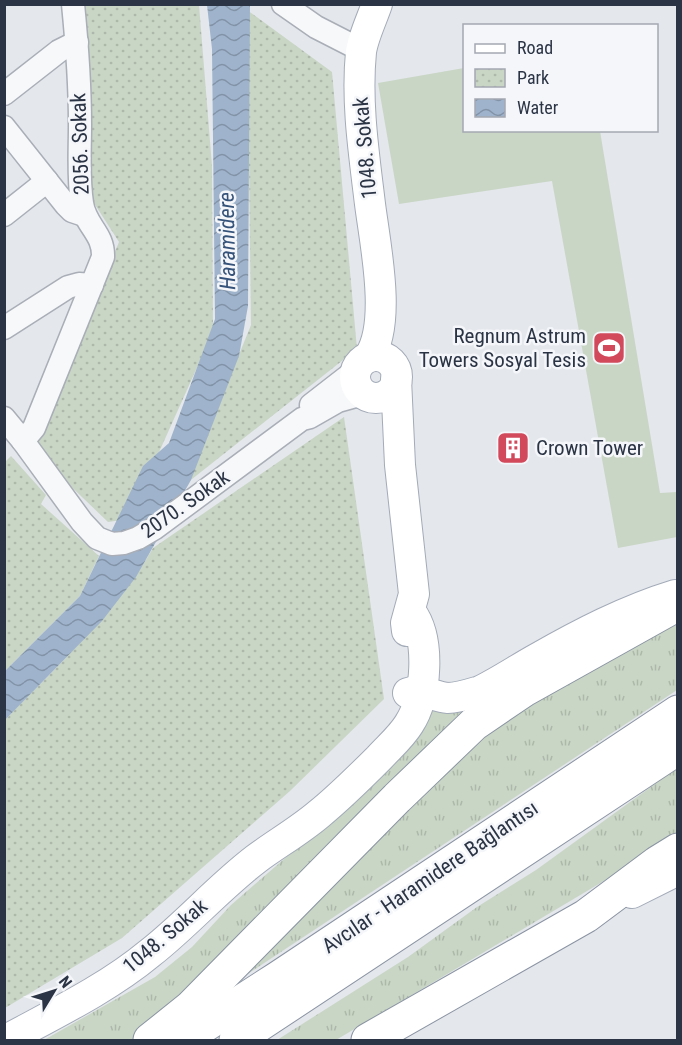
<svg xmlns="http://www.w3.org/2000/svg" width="682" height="1045" viewBox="0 0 682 1045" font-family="'Roboto Condensed',sans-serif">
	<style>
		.grass { fill: url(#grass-tufts) }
		.park { fill: url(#park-dots) }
		.garden { fill: #c9d6c5 }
		.water { fill: url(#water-waves) }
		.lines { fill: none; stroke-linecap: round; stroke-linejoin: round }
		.minor-casing { stroke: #a9aeb7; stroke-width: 25 }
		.major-casing { stroke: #a3abb8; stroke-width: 32 }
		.highway-casing { stroke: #8b94a3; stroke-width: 35 }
		.minor { stroke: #f7f8fa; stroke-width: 22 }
		.major { stroke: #fff; stroke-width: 30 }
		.highway { stroke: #fff; stroke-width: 33 }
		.labels { text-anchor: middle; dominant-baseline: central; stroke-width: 5; stroke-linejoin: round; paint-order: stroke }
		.street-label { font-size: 21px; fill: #2b3445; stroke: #f4f6f9 }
		.poi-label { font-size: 21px; fill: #2b3445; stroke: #f4f6f9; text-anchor: end }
		.water-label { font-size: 22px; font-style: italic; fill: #34527a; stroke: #f4f6f9 }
	</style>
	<defs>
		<pattern id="grass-tufts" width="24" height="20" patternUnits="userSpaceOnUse" patternTransform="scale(1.5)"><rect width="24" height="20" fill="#c9d6c5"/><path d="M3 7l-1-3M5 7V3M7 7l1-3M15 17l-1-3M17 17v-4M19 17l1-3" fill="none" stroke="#adb8ab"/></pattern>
		<pattern id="park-dots" width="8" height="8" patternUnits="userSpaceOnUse" patternTransform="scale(1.5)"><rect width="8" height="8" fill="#c9d6c5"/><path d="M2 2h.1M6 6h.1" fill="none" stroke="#adb8ab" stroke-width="1.8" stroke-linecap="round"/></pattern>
		<pattern id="water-waves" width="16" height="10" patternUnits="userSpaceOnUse" patternTransform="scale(1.5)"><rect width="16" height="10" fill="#9fb4cc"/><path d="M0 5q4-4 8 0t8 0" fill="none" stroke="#8293a7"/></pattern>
	</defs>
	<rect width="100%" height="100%" fill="#e4e7ec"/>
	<g class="grass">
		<path d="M677,624v66l-443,293 229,-235 70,-48z"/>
		<path d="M486,701l-351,339h-91l111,-63 37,-30 39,-42 82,-71 118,-123 24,-2z"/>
		<path d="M677,768v67l-21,15 -320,190h-59l131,-83 69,-50 59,-37z"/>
	</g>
	<g class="park">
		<path d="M78,5h121l13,161 1,166 -84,187 -21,3 -75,-72 86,-208 -27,-42z"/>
		<path d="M247,10l85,62 25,277 -170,134 64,-158z"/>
		<path d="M344,417l40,282 -94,92 -168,147 -117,70v-288c53,-55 110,-106 148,-172z"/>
		<path d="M11,456l35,39 -5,9 58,52 -19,40 -75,75 -1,-208z"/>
	</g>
	<path class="garden" d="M464,68v62l136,1 60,362 17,-1v45l-59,11 -66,-367 -153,23 -21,-121z"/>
	<path class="water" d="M207,5h43l-2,301 -9,50 -48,124 -55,97 -34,44 -97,99v-49l75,-75 63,-130 26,-23 46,-124 -3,-270z"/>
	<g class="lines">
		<defs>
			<g id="minor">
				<path d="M283,4l33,23 45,23"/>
				<path d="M4,94l55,-43 18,-9"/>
				<path d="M4,127l62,78 6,6 12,4"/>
				<path d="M4,215l43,-34"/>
				<path d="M4,328l64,-41 11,-3 13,1"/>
				<path d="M311,405l45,-35"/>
				<path d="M4,418l19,23 59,81 15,16 15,6 12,-1 14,-5 17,-10 147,-109 8,-2 28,-16 25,-7"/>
				<path d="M23,441l11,-13 69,-171c1,-24 -18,-31 -21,-54 -4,-26 -2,-52 -2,-78 0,-40 -3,-81 -7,-121"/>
			</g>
			<g id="major">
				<circle cx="376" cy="377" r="21"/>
				<path d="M369,357c23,-34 6,-113 1,-153 -6,-50 -14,-102 -9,-152 2,-15 11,-33 16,-48"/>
				<path d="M396,379l4,86 14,129 -8,29 1,8"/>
				<path d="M408,693c13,-5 26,4 40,5 10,0 22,-4 32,-7 19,-9 38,-22 56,-32 44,-25 90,-49 139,-64"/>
				<path d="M632,893l46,-23"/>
				<path d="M6,1040c48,-26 102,-52 144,-87 37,-29 68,-65 106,-94 20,-15 43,-28 63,-45 21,-17 40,-36 60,-56 10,-11 22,-21 30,-34 18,-28 22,-85 2,-112"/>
			</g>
			<g id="highway">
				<path d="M150,1040l40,-32 207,-210 77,-74 50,-34 154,-86"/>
				<path d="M182,1040l96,-62 400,-266"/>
				<path d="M236,1040l442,-292"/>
				<path d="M368,1040l218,-124 71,-53 21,-13"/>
			</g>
		</defs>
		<use href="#minor" class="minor-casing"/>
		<use href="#major" class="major-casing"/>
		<use href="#highway" class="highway-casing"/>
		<use href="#minor" class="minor"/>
		<use href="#major" class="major"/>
		<use href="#highway" class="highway"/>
	</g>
	<defs>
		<symbol id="stadium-square" viewBox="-11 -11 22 22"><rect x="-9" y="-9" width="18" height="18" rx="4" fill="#d1495b" stroke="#f4f6f9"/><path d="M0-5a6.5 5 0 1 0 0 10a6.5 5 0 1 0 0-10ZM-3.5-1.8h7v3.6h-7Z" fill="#fff"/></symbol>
		<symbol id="building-square" viewBox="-11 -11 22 22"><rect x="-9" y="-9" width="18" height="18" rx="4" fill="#d1495b" stroke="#f4f6f9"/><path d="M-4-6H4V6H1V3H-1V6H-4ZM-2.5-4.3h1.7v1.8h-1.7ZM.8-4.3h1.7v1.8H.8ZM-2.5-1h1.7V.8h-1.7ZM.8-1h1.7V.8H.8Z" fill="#fff"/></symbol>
	</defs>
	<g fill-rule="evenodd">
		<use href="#stadium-square" x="590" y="329" width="38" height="38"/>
		<use href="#building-square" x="494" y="429" width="38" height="38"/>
	</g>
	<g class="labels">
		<g class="street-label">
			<text transform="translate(80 144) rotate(-92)">2056. Sokak</text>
			<text transform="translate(365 148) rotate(-95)">1048. Sokak</text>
			<text transform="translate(185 504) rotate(-35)">2070. Sokak</text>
			<text transform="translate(430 877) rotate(-34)">Avcılar - Haramidere Bağlantısı</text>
			<text transform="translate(165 936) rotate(-40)">1048. Sokak</text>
		</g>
		<g class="poi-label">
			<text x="586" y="336">Regnum Astrum<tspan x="586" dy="24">Towers Sosyal Tesis</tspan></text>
			<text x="536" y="448" text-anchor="start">Crown Tower</text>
		</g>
		<g class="water-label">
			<text transform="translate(227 241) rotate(-91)">Haramidere</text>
		</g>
	</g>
	<rect width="682" height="1045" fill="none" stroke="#2b3445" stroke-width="12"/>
	<rect x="463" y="24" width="195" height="108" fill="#f4f6f9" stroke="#a4a8b1" stroke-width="1.5"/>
	<rect x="475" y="44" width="30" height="9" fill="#ffffff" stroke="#a4a8b1" stroke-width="1.5"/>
	<text x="517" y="54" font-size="18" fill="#2b3445">Road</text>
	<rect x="475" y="69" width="30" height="18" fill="url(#park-dots)" stroke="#a4a8b1" stroke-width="1.5"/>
	<text x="517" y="84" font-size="18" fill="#2b3445">Park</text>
	<rect x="475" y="99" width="30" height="18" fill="url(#water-waves)" stroke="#a4a8b1" stroke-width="1.5"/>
	<text x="517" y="114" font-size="18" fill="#2b3445">Water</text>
	<g transform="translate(54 991) rotate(52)" stroke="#f4f6f9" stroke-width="4.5" paint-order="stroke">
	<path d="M0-4.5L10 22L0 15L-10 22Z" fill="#2b3445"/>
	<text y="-9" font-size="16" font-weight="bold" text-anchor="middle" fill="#2b3445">N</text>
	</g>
</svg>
